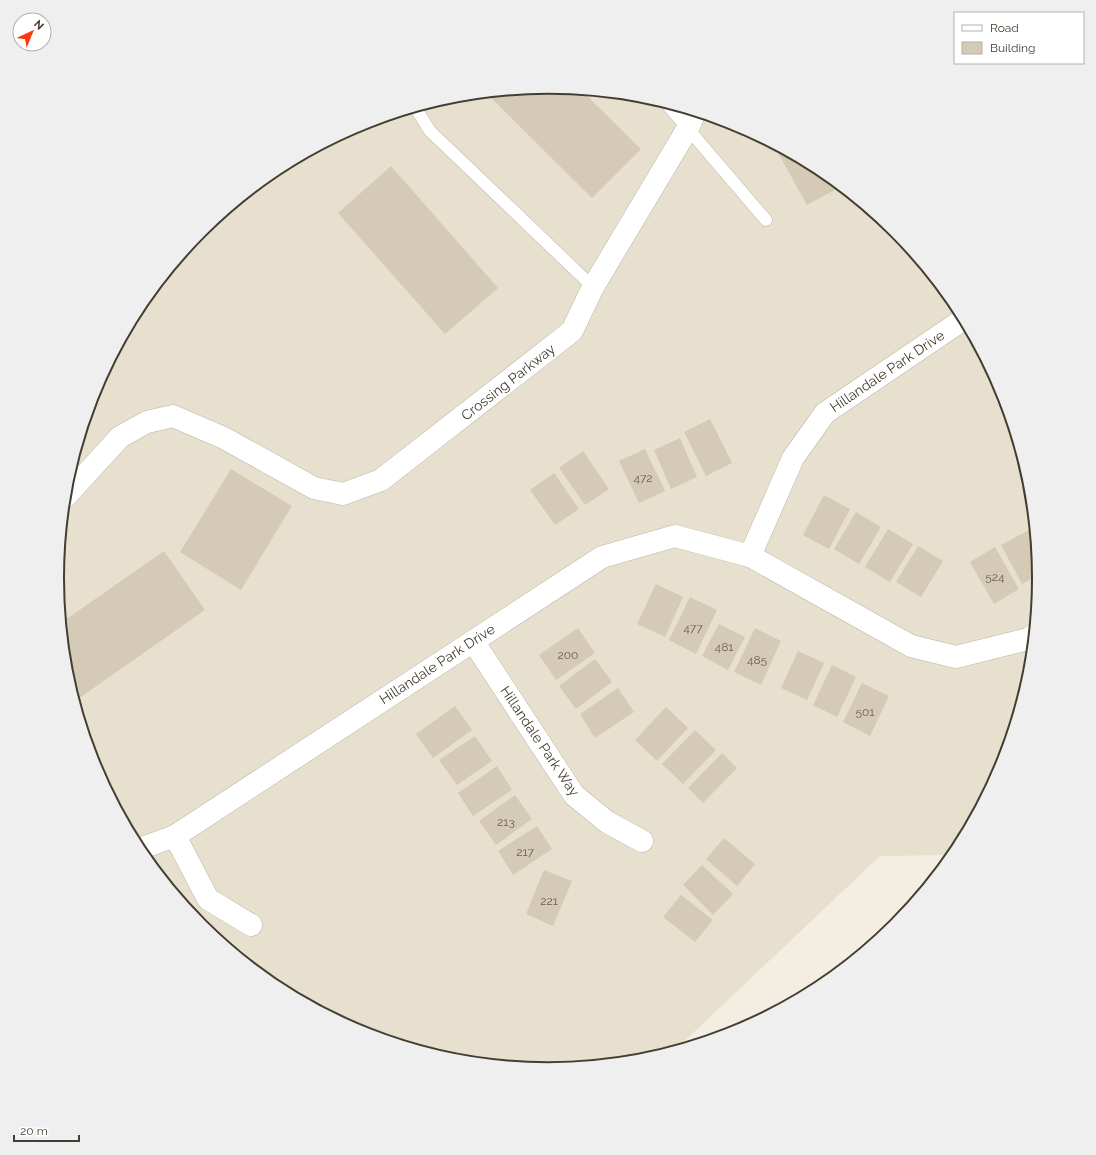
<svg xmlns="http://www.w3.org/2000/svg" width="1096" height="1155" viewBox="0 0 1096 1155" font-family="Raleway,sans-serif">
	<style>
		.residential { fill: #e7e0ce }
		.building { fill: #d5cab5 }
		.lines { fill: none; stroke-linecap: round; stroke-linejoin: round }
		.service-casing { stroke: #beb6a3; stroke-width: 13 }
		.minor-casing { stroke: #beb6a3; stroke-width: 23 }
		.service { stroke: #fff; stroke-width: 12 }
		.minor { stroke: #fff; stroke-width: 22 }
		.labels { text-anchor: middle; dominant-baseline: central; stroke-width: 4; stroke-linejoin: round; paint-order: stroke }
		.number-label { font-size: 12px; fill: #686052 }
		.street-label { font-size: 14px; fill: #443d31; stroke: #fff }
		.rim { fill: none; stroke: #443d31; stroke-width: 2 }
	</style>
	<rect width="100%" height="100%" fill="#f3eee1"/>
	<path class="residential" d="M548,87l96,9 92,28 85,45 74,61 61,75 46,85 28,92 9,96 -9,96 -28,92 -46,84 -3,5 -73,1 -205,194 -31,9 -96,9 -96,-9 -92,-28 -85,-45 -74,-61 -61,-75 -46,-85 -28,-92 -9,-96 9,-96 28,-92 46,-84 61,-75 74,-61 85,-45 92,-28z"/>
	<g class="building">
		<path d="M548,87l33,3 60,59 -49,49 -106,-105z"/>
		<path d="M773,144l48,25 21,17 -35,19z"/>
		<path d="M391,166l107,122 -53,46 -107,-121z"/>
		<path d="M710,419l22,44 -26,13 -22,-44z"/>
		<path d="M680,438l17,39 -26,12 -17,-39z"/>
		<path d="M645,449l20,42 -26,12 -20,-42z"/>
		<path d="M583,451l26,38 -24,16 -26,-37z"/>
		<path d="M231,469l61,37 -51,84 -61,-38z"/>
		<path d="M554,473l25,36 -24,16 -25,-35z"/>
		<path d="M824,495l26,14 -21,40 -26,-14z"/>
		<path d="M856,512l25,15 -22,37 -25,-15z"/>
		<path d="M888,529l25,15 -23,38 -25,-15z"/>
		<path d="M1029,530l7,12 3,33 -17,9 -21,-39z"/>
		<path d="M918,546l25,15 -22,36 -25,-15z"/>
		<path d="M995,547l24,42 -25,15 -24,-42z"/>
		<path d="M164,551l41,59 -130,91 -9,-28 -5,-50z"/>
		<path d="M656,584l27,13 -18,40 -28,-13z"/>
		<path d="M690,597l27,13 -21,44 -27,-14z"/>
		<path d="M719,624l26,13 -17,33 -26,-14z"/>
		<path d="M578,628l17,25 -39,27 -17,-25z"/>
		<path d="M755,628l26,13 -20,44 -27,-13z"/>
		<path d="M798,651l26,12 -17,37 -26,-12z"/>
		<path d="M595,659l17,23 -36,27 -17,-23z"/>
		<path d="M832,665l24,12 -19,40 -24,-12z"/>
		<path d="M862,683l27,13 -19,40 -27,-14z"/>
		<path d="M618,688l16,24 -39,26 -15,-24z"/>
		<path d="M455,706l17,24 -39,28 -17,-24z"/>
		<path d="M666,707l22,21 -31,33 -22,-21z"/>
		<path d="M695,730l21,20 -33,34 -21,-20z"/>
		<path d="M475,736l17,25 -35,24 -18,-25z"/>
		<path d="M722,753l15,15 -34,35 -15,-15z"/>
		<path d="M497,766l15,24 -39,26 -15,-23z"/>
		<path d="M515,795l17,24 -36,26 -17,-24z"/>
		<path d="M537,826l15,23 -39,26 -15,-24z"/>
		<path d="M724,838l31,26 -18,22 -31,-27z"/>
		<path d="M702,865l31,29 -20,21 -30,-30z"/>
		<path d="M544,870l28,11 -19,45 -27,-12z"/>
		<path d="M681,895l32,25 -18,22 -32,-25z"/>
	</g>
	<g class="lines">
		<defs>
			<g id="service">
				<path d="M666,103l100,117"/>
				<path d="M415,107l15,24 163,156"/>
			</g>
			<g id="minor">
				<path d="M65,497l55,-60 27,-15 26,-6 51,22 90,50 29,6 38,-14 191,-149 21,-44 95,-159 7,-16"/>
				<path d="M750,556l161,90 45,11 72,-18 5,-3"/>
				<path d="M473,641l101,154 33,27 35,19"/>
				<path d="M175,836l33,63 43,26"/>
				<path d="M139,849l36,-13 427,-279 73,-21 75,20 43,-98 32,-45 139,-94"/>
			</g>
		</defs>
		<use href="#service" class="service-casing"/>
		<use href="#minor" class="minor-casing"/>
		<use href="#service" class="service"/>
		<use href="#minor" class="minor"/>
	</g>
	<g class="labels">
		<g class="number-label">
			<text x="643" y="478">472</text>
			<text x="995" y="577">524</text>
			<text x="693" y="628">477</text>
			<text x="724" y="647">481</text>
			<text x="568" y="655">200</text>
			<text x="757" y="660">485</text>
			<text x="865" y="712">501</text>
			<text x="506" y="822">213</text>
			<text x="525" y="852">217</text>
			<text x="549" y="901">221</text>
		</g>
		<g class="street-label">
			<text transform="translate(887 371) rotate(-34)">Hillandale Park Drive</text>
			<text transform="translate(508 382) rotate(-38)">Crossing Parkway</text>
			<text transform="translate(437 664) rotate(-33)">Hillandale Park Drive</text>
			<text transform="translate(540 741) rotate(56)">Hillandale Park Way</text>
		</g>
	</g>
	<path d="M0 0H1096V1155H0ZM64 578a484 484 0 1 1 968 0a484 484 0 1 1-968 0Z" fill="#f0efef" fill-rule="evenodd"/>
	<path class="rim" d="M64 578a484 484 0 1 1 968 0a484 484 0 1 1-968 0Z"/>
	<rect x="954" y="12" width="130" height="52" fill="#ffffff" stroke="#b4b1ad"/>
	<rect x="962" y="25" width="20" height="6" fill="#ffffff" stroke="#b4b1ad"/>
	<text x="990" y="32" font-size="12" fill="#443d31">Road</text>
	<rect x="962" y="42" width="20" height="12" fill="#d5cab5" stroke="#b4b1ad"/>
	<text x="990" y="52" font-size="12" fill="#443d31">Building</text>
	<g transform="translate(32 32) rotate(44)"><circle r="19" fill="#ffffff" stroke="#b4b1ad"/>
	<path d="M0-3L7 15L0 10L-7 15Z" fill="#ff370c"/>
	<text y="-6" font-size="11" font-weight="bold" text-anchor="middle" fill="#443d31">N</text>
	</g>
	<path d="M14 1135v6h65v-6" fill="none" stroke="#443d31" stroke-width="2"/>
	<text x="20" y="1135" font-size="12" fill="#443d31" stroke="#ffffff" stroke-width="3" paint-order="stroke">20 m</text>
</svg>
